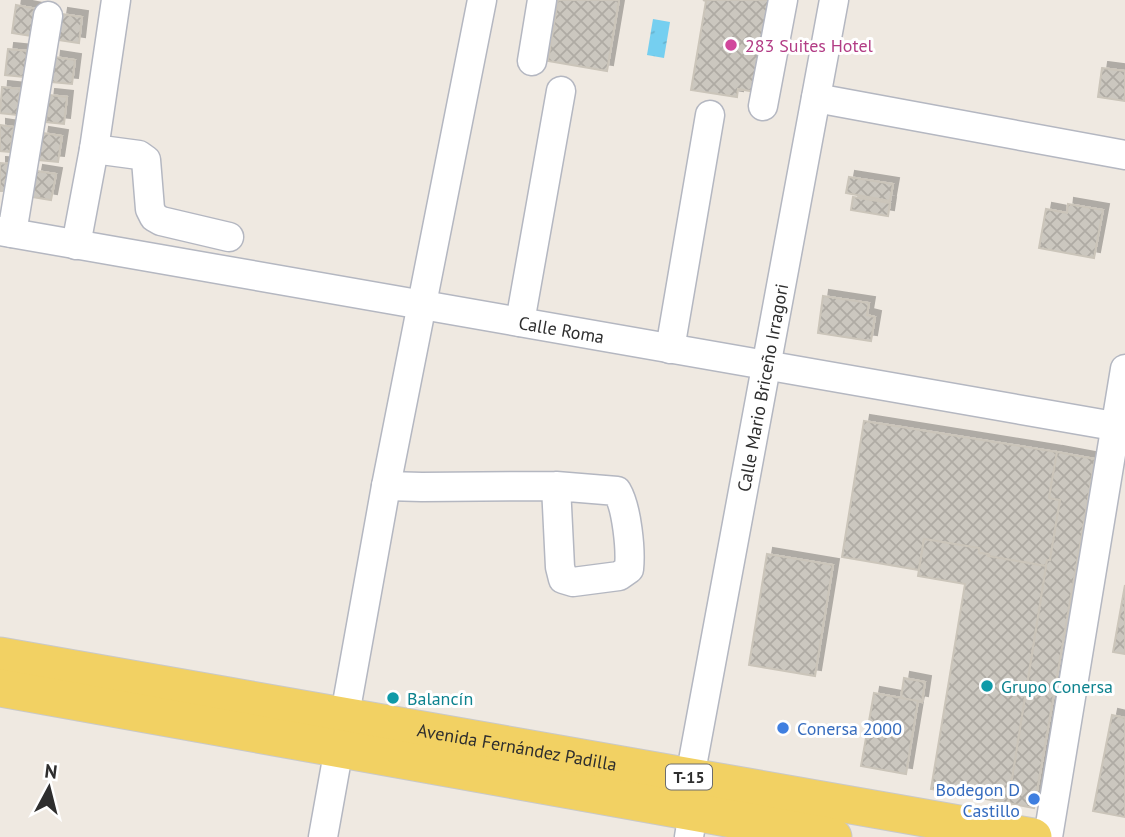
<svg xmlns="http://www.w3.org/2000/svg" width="1125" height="837" viewBox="0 0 1125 837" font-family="'PT Sans',sans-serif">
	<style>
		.water { fill: url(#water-ripples) }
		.building { fill: url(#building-cross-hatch); stroke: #cbc5ba; stroke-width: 2; filter: url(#shadow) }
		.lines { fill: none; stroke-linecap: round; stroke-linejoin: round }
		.minor-casing { stroke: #b4b7c1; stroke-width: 31 }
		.major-casing { stroke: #c9c9c9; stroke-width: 39 }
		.minor { stroke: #fff; stroke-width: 28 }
		.major { stroke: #f2d163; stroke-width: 37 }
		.hotel-dot { fill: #d1479c; stroke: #fff; stroke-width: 2.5 }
		.culture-dot { fill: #0f9aa8; stroke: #fff; stroke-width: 2.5 }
		.shop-dot { fill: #3f7fe0; stroke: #fff; stroke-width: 2.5 }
		.labels { text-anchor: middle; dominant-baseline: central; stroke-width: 6; stroke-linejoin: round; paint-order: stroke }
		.shield { fill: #fff; stroke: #6d6d6d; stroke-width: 2 }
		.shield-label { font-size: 16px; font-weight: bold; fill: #2e2e2e }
		.hotel-label { font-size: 18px; fill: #b23c85; stroke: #fff; text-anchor: start }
		.street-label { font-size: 18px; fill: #2e2e2e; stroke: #fff }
		.culture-label { font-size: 18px; fill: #0d838f; stroke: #fff; text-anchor: start }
		.shop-label { font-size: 18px; fill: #366cbe; stroke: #fff; text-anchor: start }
	</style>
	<defs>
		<pattern id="water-ripples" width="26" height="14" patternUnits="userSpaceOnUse" patternTransform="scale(1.75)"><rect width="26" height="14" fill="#75cff0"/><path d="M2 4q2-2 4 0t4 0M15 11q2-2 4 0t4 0" fill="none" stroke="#66b2ce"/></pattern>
		<pattern id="building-cross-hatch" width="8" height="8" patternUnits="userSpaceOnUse" patternTransform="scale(1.75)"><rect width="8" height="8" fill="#cbc7bf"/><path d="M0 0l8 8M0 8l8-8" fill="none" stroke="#afaba4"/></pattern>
		<filter id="shadow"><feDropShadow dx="6" dy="-6" stdDeviation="0" flood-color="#0004"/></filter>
	</defs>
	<rect width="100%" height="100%" fill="#efe9e1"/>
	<path class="water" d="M653,19l17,3 -6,36 -17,-3z"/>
	<g class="building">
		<path d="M558,0h61l-12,71 -59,-10z"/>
		<path d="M703,0h69l-16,92 -18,-3 -1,8 -46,-7 15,-89z"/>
		<path d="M16,5l21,4 -5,27 -20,-3z"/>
		<path d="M62,14l20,3 -3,26 -21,-3z"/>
		<path d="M8,49l19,2 -3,26 -19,-2z"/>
		<path d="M55,57l20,3 -3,24 -20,-2z"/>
		<path d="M1102,68l23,3v30l-27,-4z"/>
		<path d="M2,87l18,2 -3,26 -17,-2z"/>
		<path d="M49,95l18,2 -3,27 -18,-2z"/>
		<path d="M0,125l14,2 -4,25 -10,-1z"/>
		<path d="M43,133l19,3 -4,26 -19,-2z"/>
		<path d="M0,163l9,1 -3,27h-6z"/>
		<path d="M37,171l19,3 -5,26 -19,-3z"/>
		<path d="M849,177l44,7 -3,17 -44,-8z"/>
		<path d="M853,197l37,6 -2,13 -37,-6z"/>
		<path d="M1068,204l35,6 -9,48 -55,-10 7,-39 21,4z"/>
		<path d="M823,296l46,7 -2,12 8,2 -4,24 -53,-8z"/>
		<path d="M864,421l193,31 -8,46 11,2 -10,60h-3l-1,6 -58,-10 1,-2 -10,-1v-5l-55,-9 -5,31 -77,-13z"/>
		<path d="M1057,452l38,7 -61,349 -26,-5 38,-237 1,-6h3l10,-60 -11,-2z"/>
		<path d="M924,539l55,9v5l10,1 -1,2 58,10 -38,237 -77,-14 34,-205 -47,-8z"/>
		<path d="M767,554l66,11 -18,111 -66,-11z"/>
		<path d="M1125,585v69l-12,-2z"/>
		<path d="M904,678l21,4 -3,20 -21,-4z"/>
		<path d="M874,693l44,8 -12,73 -45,-8z"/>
		<path d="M1112,715l13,3v99l-32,-6z"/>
	</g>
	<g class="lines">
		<defs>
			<g id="minor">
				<path d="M532,61l10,-61"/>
				<path d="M816,98l309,57"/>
				<path d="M763,106l20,-106"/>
				<path d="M94,149l45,6 7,5 4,49 4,8 7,4 68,16"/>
				<path id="s1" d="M0,231l1125,197"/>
				<path d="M12,233l36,-217"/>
				<path d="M76,245l18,-96 22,-149"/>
				<path d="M520,322l41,-231"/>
				<path d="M670,349l40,-234"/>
				<path d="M386,486l36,1 134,-1 61,5c10,17 14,59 12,78l-10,7 -46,6 -10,-3 -3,-12 -4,-81"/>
				<path id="s2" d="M690,777l144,-777"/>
				<path d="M323,837l63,-351 96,-486"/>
				<path d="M689,837l4,-25"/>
				<path d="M1048,837l77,-468"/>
			</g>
			<g id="major">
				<path id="s3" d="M0,656l1033,181"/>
				<path d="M0,688l833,149"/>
			</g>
		</defs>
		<use href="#minor" class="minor-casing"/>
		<use href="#major" class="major-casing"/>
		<use href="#minor" class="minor"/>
		<use href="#major" class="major"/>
	</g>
	<circle class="hotel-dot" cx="731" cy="45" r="7"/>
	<g class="culture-dot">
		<circle cx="987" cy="686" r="7"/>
		<circle cx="393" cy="698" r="7"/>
	</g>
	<g class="shop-dot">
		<circle cx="783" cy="728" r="7"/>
		<circle cx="1034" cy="799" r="7"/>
	</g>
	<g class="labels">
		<rect class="shield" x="666" y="764.5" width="46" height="25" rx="5"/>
		<g class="shield-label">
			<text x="689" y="777">T-15</text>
		</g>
		<g class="hotel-label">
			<text x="745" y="45">283 Suites Hotel</text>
		</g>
		<g class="street-label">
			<text stroke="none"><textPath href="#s1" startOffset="570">Calle Roma</textPath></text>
			<text stroke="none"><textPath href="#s2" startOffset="396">Calle Mario Briceño Irragori</textPath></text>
			<text stroke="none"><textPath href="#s3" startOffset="525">Avenida Fernández Padilla</textPath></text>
		</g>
		<g class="culture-label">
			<text x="1001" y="686">Grupo Conersa</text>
			<text x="407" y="698">Balancín</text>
		</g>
		<g class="shop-label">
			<text x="797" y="728">Conersa 2000</text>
			<text x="1020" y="789" text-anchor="end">Bodegon D<tspan x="1020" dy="21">Castillo</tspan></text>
		</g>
	</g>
	<g transform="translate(49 788) rotate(7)" stroke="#ffffff" stroke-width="5" paint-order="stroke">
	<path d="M0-5L12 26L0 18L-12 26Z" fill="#2e2e2e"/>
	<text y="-10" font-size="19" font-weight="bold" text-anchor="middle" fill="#2e2e2e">N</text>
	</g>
</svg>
